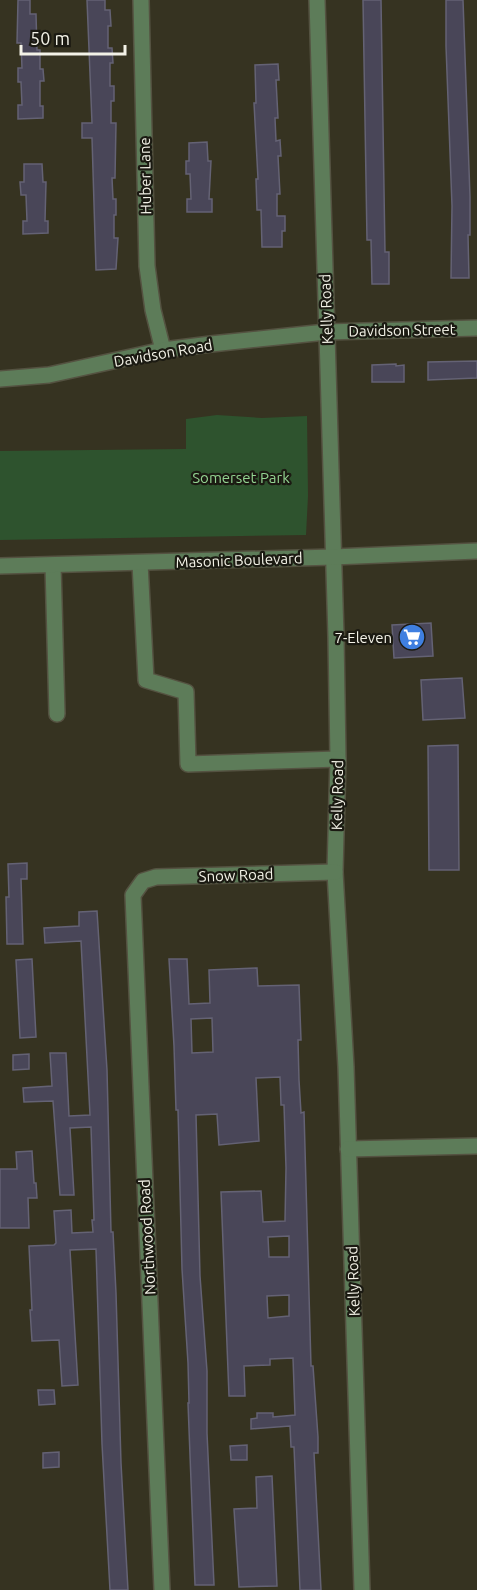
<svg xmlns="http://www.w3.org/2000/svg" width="477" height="1590" viewBox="0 0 477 1590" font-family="Ubuntu,sans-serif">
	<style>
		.green { fill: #2e532e }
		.building { fill: #494658; stroke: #646274; stroke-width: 1.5; fill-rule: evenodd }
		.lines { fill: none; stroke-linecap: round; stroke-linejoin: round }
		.minor-casing { stroke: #545241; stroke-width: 18 }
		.minor { stroke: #5d7c59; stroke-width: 15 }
		.labels { text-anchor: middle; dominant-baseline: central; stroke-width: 4.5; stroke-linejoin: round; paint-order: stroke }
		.street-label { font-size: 15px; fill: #f3f2e7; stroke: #1b1a12 }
		.park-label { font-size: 15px; fill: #93d391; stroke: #1b1a12 }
		.poi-label { font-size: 15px; fill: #f3f2e7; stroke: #1b1a12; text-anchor: end }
	</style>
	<rect width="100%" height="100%" fill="#363321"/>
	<path class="green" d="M217,415l45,3 45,-2 1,80 -2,39 -306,5v-89l186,-2v-30z"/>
	<g class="building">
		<path d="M18,0h12v14h6l1,36h3v19h3l1,12h-4v25h3v12l-25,1v-14h4l-1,-23h-3v-14h4l-1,-25h-4z"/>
		<path d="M87,0h18v10h5l1,16h-3v22h4l1,15h-3v23h4v15h-3v22h5l-1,55h-3l1,21h3v16h-2v23h4l-2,31 -20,1 -4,-132h-10v-15h10z"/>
		<path d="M363,0h18l4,252h4v32h-17l-1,-44h-4z"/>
		<path d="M446,0h17l7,197v38h-2l1,43h-18l1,-72 -6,-160z"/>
		<path d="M278,64l1,16h-3l2,38h-3l1,23 4,-1 1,16h-3l2,38h-3v22h8v15h-3v16h-20l-1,-37h-4l-1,-31h2l-4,-76h2l-1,-38z"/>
		<path d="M207,142l1,19h3l-2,38h3v13h-25v-13h4l-1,-25h-4v-13h3v-18z"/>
		<path d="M24,164h18l1,18h3l-1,39h3v12l-25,1v-13h4l-1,-26h-5l-1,-13h4z"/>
		<path d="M477,361v17l-49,2v-18z"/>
		<path d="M396,364v2l8,-1v17h-32v-17z"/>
		<path d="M431,623l2,33 -39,2 -2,-33z"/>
		<path d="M462,678l3,40 -42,2 -2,-40z"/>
		<path d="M458,745l1,125h-30l-1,-124z"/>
		<path d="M27,863v16h-6l2,65h-16l-1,-47h3l-1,-33z"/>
		<path d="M97,911l10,159 4,162h2l3,61 5,170 7,127h-18l-8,-146 -6,-195 -26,1 8,135 -16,1 -3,-46 -27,1 -2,-31h2l-3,-64 25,-1 2,-2 -2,-32 17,-1 1,23 21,-1 -1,-12h2l-3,-93 -21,1 4,67h-14l-7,-94 -29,1 -1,-14 29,-2 -2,-33h16l3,63 21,-1 -9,-174 -36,2 -1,-15 35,-2v-14z"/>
		<path d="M32,959l4,78 -16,1 -4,-78z"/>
		<path d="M169,959h18l2,45 21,-1 -1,-33 48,-2 1,18 41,-1 2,55h-3l1,40 2,33 3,-1 7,254h2l5,71v16h-4l7,137h-21l-6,-143h-3l-1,-21 -39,3v-10l6,-1v-5h16v4l22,-2 -2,-57 -23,1v6l-26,1 1,30h-16l-8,-204 40,-1 2,31 22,-1 1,-53 -2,-63h-3l-1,-28 -24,1 3,63 -40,4 -2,-31 -21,1 4,161 7,95v62l7,152h-19l-7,-182h1l-1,-40 -6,-94 -4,-159h-2l-2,-64zM212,1018l1,34 -21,1 -1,-34zM289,1236v21h-20l-1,-20zM289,1295v21l-21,2 -1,-22z"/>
		<path d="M29,1054v15l-16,1v-15z"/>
		<path d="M32,1151l2,32h2l1,15h-9l1,30h-29v-59h17l-1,-17z"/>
		<path d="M38,1390h16l1,14 -16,1z"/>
		<path d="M247,1445v15h-16l-1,-14z"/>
		<path d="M59,1452v15l-16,1v-15z"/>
		<path d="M272,1476l5,110 -38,1 -5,-78 23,-1 -1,-31z"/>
	</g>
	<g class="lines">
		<defs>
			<g id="minor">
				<path d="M141,0l6,266 6,44 10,40"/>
				<path d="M317,0l19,637 2,122 -3,113 11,195 16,523"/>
				<path d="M0,379l49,-4 114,-25 48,-6 115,-12 151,-4"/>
				<path d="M140,563l6,117 40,12 2,72 150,-5"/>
				<path d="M53,565l4,149"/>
				<path d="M0,566l333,-9 144,-6"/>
				<path d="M348,1149l129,-3"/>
				<path d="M162,1590l-29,-695 10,-14 13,-4 179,-5"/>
			</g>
		</defs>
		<use href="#minor" class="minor-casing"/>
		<use href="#minor" class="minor"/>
	</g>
	<defs>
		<symbol id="supermarket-disc" viewBox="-11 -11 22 22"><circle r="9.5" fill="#3f7fe0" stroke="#1b1a12"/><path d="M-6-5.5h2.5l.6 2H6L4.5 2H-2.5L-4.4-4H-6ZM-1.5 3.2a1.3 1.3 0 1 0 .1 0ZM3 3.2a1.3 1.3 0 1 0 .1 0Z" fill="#fff"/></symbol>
	</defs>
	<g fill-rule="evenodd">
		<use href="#supermarket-disc" x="397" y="622" width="30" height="30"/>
	</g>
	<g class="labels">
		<g class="street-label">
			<text transform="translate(145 176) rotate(-91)">Huber Lane</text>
			<text transform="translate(326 309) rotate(-92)">Kelly Road</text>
			<text transform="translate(402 330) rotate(-1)">Davidson Street</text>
			<text transform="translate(163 353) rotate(-10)">Davidson Road</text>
			<text transform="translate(239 560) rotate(-2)">Masonic Boulevard</text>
			<text transform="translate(337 795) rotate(-89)">Kelly Road</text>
			<text transform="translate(236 875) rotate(-2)">Snow Road</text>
			<text transform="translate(147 1237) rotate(-93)">Northwood Road</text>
			<text transform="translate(353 1281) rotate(-92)">Kelly Road</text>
		</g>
		<g class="park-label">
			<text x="241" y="477">Somerset Park</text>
		</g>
		<g class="poi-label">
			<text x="392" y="637">7-Eleven</text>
		</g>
	</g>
	<path d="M21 45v9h104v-9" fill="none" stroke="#f3f2e7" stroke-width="3"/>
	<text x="30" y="45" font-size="18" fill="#f3f2e7" stroke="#1b1a12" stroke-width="4.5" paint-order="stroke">50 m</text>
</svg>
